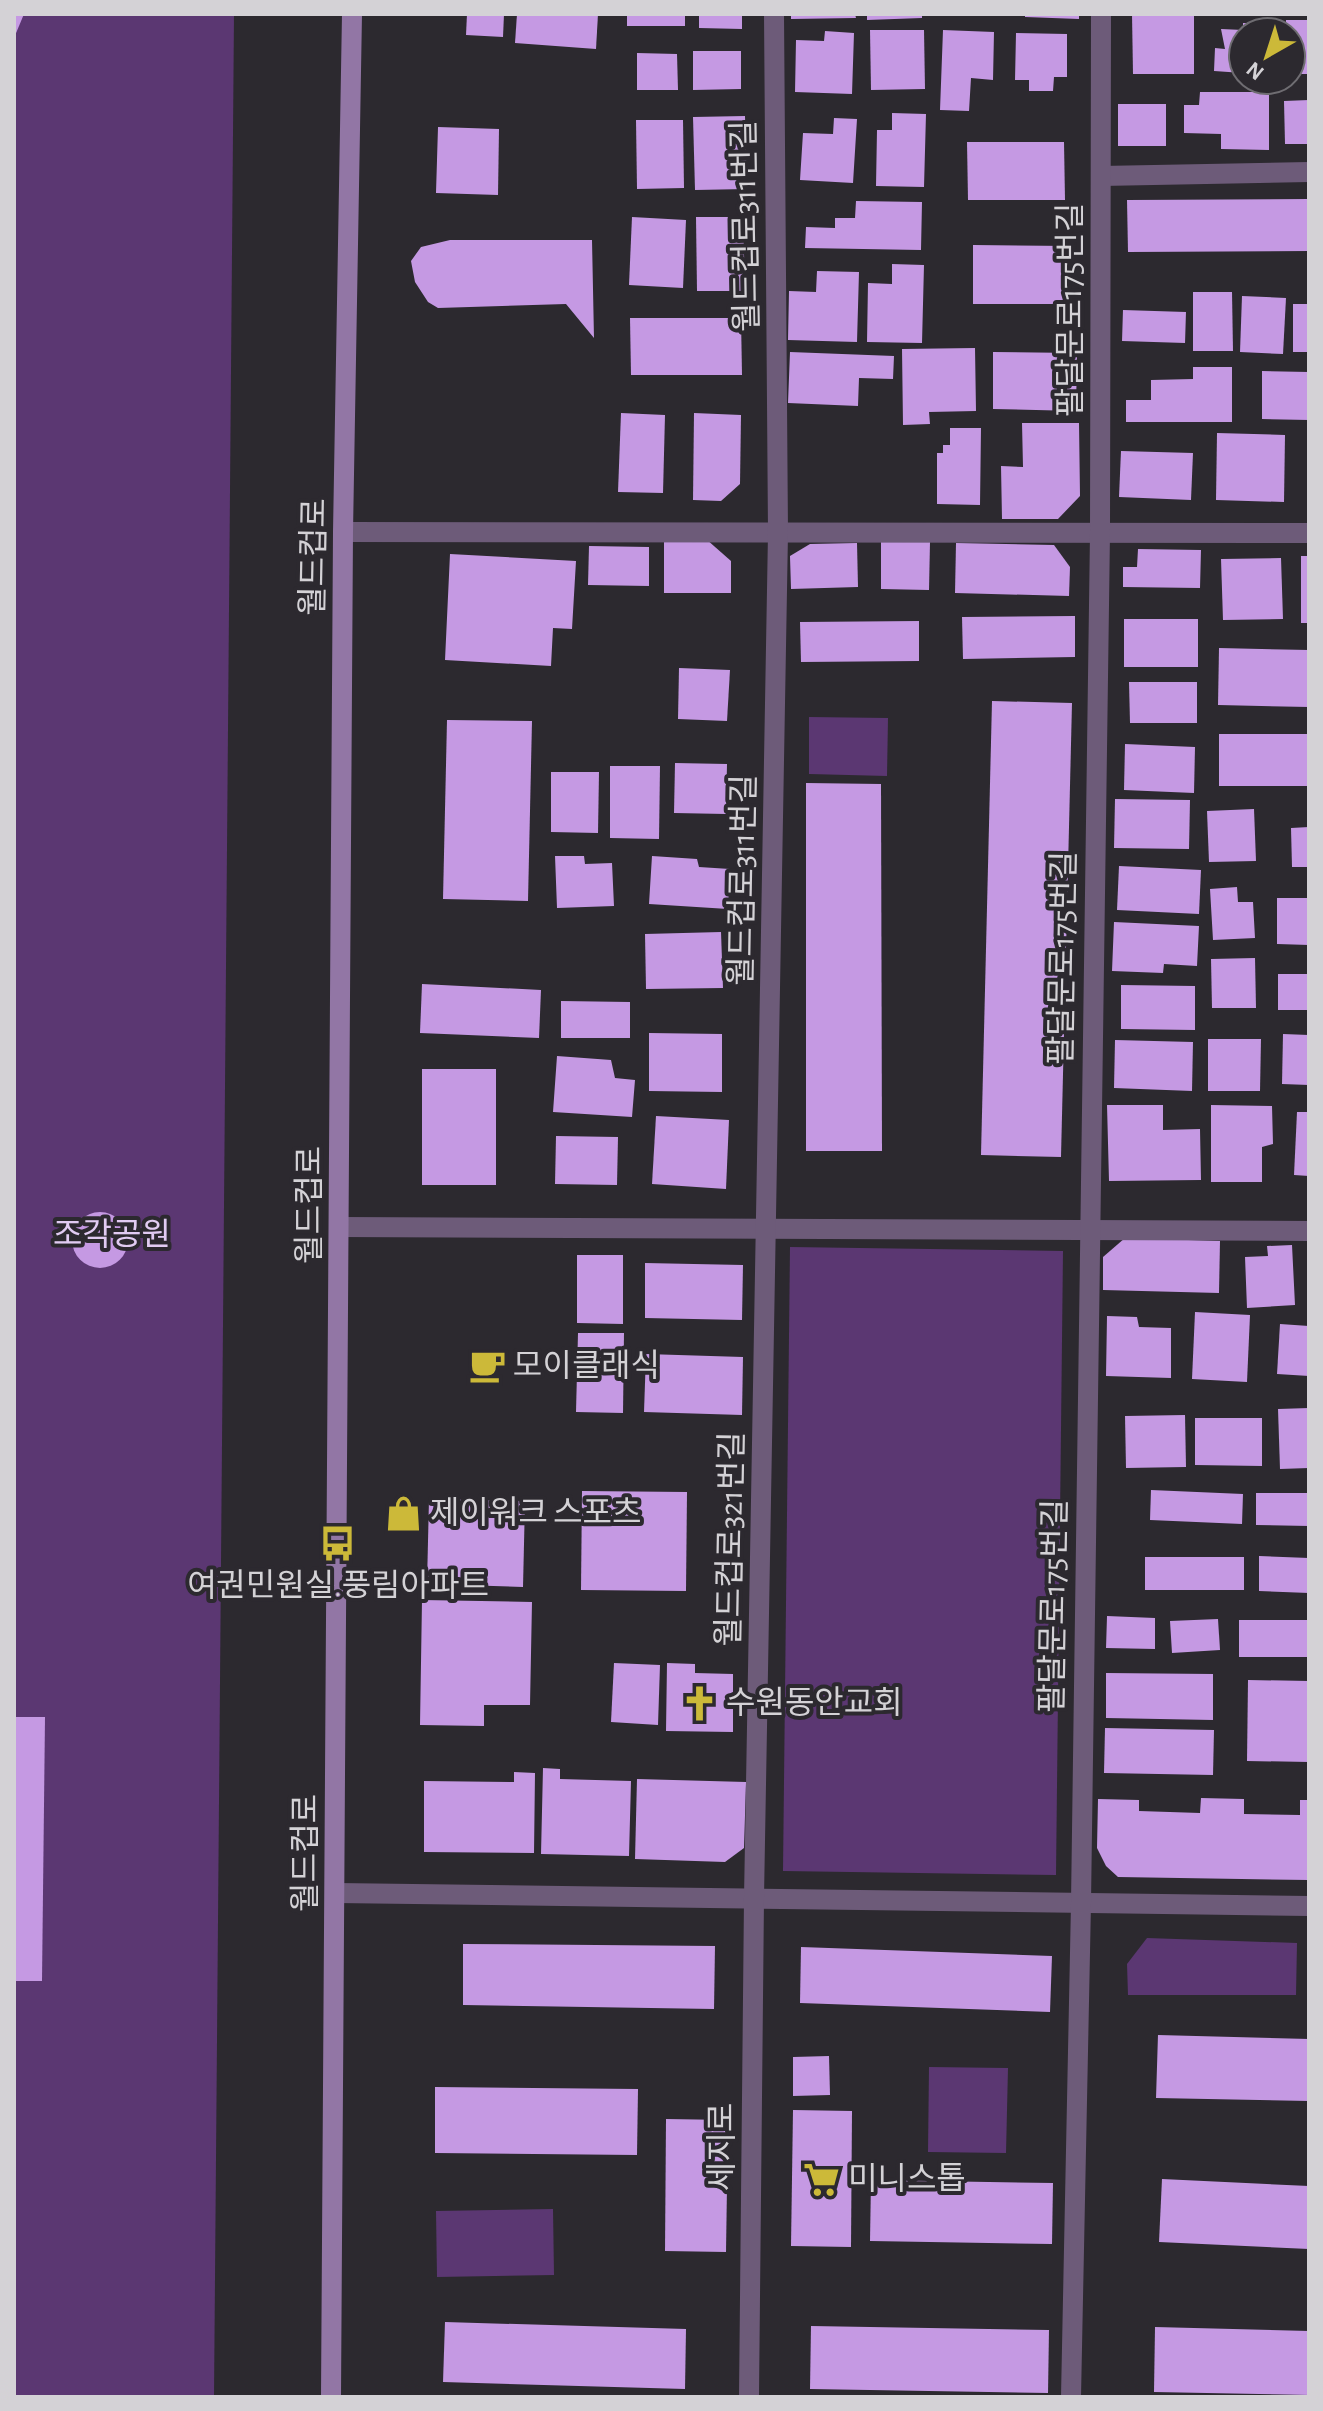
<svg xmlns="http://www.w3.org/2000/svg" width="1323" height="2411" viewBox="0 0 1323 2411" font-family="'Alegreya Sans','Noto Sans KR',sans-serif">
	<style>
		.park { fill: #5b3772 }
		.building { fill: #c599e3 }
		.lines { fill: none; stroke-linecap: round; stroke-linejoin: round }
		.street { stroke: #6d5b79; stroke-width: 20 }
		.secondary { stroke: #9276a5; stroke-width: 20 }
		.labels { text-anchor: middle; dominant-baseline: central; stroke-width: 8; stroke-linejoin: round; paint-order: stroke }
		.street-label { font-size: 32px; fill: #d4d2d6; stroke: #2c292f }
		.park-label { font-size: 32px; fill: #e1cbf2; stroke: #2c292f }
		.poi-label { font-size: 32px; fill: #d4d2d6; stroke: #2c292f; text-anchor: start }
	</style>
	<rect width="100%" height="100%" fill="#2c292f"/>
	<g class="park">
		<path d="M14,14h220l-20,2383h-200z"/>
		<path d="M809,717l79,1 -1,58 -78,-2z"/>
		<path d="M790,1247l273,4 -7,624 -273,-4z"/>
		<path d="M1147,1938l150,5 -1,52h-168l-1,-31z"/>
		<path d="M929,2067l79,1 -2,85 -78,-1z"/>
		<path d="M553,2209l1,66 -117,2 -1,-66z"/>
	</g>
	<g class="building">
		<path d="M14,14h10l-10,24z"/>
		<path d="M467,14h37l-1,23 -37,-2z"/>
		<path d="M517,14h81l-2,35 -81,-6z"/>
		<rect x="627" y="14" width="58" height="12"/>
		<path d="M699,14h43v15l-43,-1z"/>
		<path d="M791,14h64l1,4 -65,1z"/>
		<path d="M867,14h55v4l-55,2z"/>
		<path d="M1025,14h54v5l-54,-2z"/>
		<path d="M1132,14h62v60h-61z"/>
		<path d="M1286,20h23v54h-18v-42h-5z"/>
		<path d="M1243,23l26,1v8h-26v41l-29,-2 1,-23 10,1 -4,-20 22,1z"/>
		<path d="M870,30h54l1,59 -54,1z"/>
		<path d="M943,30l51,2 -1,48 -22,-2 -2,33 -29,-1z"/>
		<path d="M825,31l29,2 -2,61 -57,-2 1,-52 28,1z"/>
		<path d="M1016,33l51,1v43h-13l-1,14h-24v-11h-14z"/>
		<path d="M693,51h48v38l-48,1z"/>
		<path d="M637,53l40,1 1,36h-41z"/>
		<path d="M1200,92h69v58l-48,-1v-15l-37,-1v-28h15z"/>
		<path d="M1309,100v44h-24l-1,-43z"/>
		<rect x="1118" y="104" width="48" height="42"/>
		<path d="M892,113l34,1 -2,73 -48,-1 1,-56h15z"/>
		<path d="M745,116l2,73 -52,1 -2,-73z"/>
		<path d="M834,118l23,1 -4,64 -53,-3 3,-47 30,1z"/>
		<path d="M636,120h47l1,68 -47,1z"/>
		<path d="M438,127l61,2 -1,66 -62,-2z"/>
		<path d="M967,142h97l1,58h-97z"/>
		<path d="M1309,199v52l-181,1 -1,-52z"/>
		<path d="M856,201l66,1 -1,48 -116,-2 1,-21 29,1v-10h20z"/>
		<path d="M632,217l54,3 -3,68 -54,-3z"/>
		<path d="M696,217h47l2,74h-48z"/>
		<path d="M450,240h142l2,98 -28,-34 -128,4 -10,-6 -13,-20 -4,-21 10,-14z"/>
		<path d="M973,245l97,1v58h-97z"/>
		<path d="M892,264l32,1 -2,78 -55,-1 1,-59 24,1z"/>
		<path d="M817,271l42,1 -2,70 -69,-2 1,-49 27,1z"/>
		<path d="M1193,292h39l1,59h-40z"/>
		<path d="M1242,296l44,2 -3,56 -43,-2z"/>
		<rect x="1293" y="304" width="16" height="48"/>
		<path d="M1123,310l63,2 -1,31 -63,-2z"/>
		<path d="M630,318h111l1,57h-111z"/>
		<path d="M975,348l1,63 -47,1 1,12 -27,1 -1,-76z"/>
		<path d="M790,352l104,4 -1,23 -34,-1 -1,28 -70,-3z"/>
		<path d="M993,352l84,1 -1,58 -83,-2z"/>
		<path d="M1193,367h39v55h-106v-22h25v-20l42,-1z"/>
		<path d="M1262,371l47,1v48l-47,-1z"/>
		<path d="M621,413l44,2 -2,78 -45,-1z"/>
		<path d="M694,413l47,2 -1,69 -19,17 -28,-1z"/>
		<path d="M1022,423h57l1,73 -22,23h-56l-1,-53 22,1z"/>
		<path d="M950,428h31l-1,77 -43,-1v-51h6v-8h7z"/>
		<path d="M1217,433l68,2 -1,67 -68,-2z"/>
		<path d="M1121,451l72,2 -2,47 -72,-3z"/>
		<path d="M664,539h42l25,22v32h-67z"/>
		<path d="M881,541l49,1 -1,48 -48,-1z"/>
		<path d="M857,543l1,44 -67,2 -1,-33 20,-12z"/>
		<path d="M956,543l98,2 16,22 -1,29 -114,-3z"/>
		<path d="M589,546l60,1v39l-61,-1z"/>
		<path d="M1138,549l63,1 -1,38 -77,-1v-20h14z"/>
		<path d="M450,554l126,7 -4,68 -19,-1 -2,38 -106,-6z"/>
		<rect x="1301" y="556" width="8" height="67"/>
		<path d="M1281,558l2,61 -60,1 -2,-61z"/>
		<path d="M1075,616v41l-112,2 -1,-42z"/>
		<rect x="1124" y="619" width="74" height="48"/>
		<path d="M919,621v40l-118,1 -1,-40z"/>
		<path d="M1219,648l90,2v57l-91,-2z"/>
		<path d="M679,668l51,2 -3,51 -49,-2z"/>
		<path d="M1129,682h68v41h-67z"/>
		<path d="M992,701l80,2 -11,454 -80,-2z"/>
		<path d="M447,720l85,1 -4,180 -85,-2z"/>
		<rect x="1219" y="734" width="90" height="52"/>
		<path d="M1125,744l70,3 -1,46 -70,-3z"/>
		<path d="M675,763l52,1 -1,50 -52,-1z"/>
		<path d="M610,766h50l-1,73 -49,-1z"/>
		<path d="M551,772h48l-1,61 -47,-1z"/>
		<path d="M806,783l75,1 1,367h-76z"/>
		<path d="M1115,799l75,1 -1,49 -75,-1z"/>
		<path d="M1254,809l2,52 -47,1 -2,-51z"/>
		<path d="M1309,827v40h-17l-1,-39z"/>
		<path d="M555,856h29l1,8 27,-1 2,43 -57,2z"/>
		<path d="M652,856l45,3 2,8 31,2 -2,40 -79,-5z"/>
		<path d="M1119,866l82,4 -2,44 -82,-4z"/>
		<path d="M1237,887l1,15h15l2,36 -42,2 -3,-51z"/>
		<path d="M1277,898h32v47l-32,-1z"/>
		<path d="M1114,922l85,4 -2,40 -33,-2 -1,9 -51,-2z"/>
		<path d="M721,932l2,56 -77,1 -1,-55z"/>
		<path d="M1255,958l1,50h-44l-1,-49z"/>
		<rect x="1278" y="974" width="31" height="36"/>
		<path d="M422,984l119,6 -2,48 -119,-5z"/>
		<path d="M1121,985l74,1v44l-74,-1z"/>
		<path d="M561,1001l69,1v36h-69z"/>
		<path d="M649,1033l73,1v58l-73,-1z"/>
		<path d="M1283,1034l26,1v50l-27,-1z"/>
		<path d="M1208,1039h53l-1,52h-52z"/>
		<path d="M1115,1040l78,2 -1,49 -78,-3z"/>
		<path d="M557,1056l54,4 4,18 20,2 -3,37 -79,-5z"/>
		<rect x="422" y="1069" width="74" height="116"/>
		<path d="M1107,1105h56v25l37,-1 1,51 -92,1z"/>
		<path d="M1211,1105l61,1 1,38 -11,3v35h-51z"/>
		<path d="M1297,1112h12v64l-15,-1z"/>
		<path d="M656,1116l73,4 -3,69 -74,-5z"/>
		<path d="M556,1136l62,1 -1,48 -62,-1z"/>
		<circle cx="100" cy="1240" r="28"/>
		<path d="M1125,1238l95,3 -1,52 -116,-3v-33z"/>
		<path d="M1292,1245l3,60 -48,3 -2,-51 23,-1 -1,-10z"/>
		<path d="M577,1255h46v69l-46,-1z"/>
		<path d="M645,1263l98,2 -1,55 -97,-2z"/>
		<path d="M1195,1312l55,3 -3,67 -55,-3z"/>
		<path d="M1107,1316l30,1 2,10 32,1v50l-65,-2z"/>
		<path d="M1280,1324l29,2v50l-32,-2z"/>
		<path d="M578,1333h46l-1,80 -47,-1z"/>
		<path d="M646,1354l97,3 -1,58 -98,-3z"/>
		<path d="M1309,1408v60l-29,1 -2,-60z"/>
		<path d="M1185,1415l1,52 -60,1 -1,-52z"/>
		<path d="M1195,1418h67v48l-67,-1z"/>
		<path d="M1151,1490l92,4 -1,30 -92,-4z"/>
		<path d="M582,1491l105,1 -1,99 -105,-1z"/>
		<path d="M1256,1493h53v33l-53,-1z"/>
		<path d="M429,1499l96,2 -2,86 -96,-3z"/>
		<path d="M1259,1556l50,2v35l-50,-2z"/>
		<rect x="1145" y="1557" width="99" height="33"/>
		<path d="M422,1600l110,2 -2,103h-46v21l-64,-1z"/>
		<path d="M1107,1616l48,2v31l-49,-1z"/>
		<path d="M1218,1619l2,31 -48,3 -2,-32z"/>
		<rect x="1239" y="1620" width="70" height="37"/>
		<path d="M614,1663l46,2 -2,60 -47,-3z"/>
		<path d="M667,1663l28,1v9l38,1v58l-67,-1z"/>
		<path d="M1106,1673l107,1v46l-107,-2z"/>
		<path d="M1248,1680l61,1v81l-62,-1z"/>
		<path d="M14,1717h31l-3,264h-28z"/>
		<path d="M1105,1728l109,2 -1,45 -109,-2z"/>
		<path d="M543,1768l17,1v10l71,2 -2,75 -88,-2z"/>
		<path d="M514,1772l21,1 -1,80 -110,-1v-71l90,1z"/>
		<path d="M637,1779l109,3 -2,66 -19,14 -90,-3z"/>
		<path d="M1201,1798l43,1v15l56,1v-15h9v80l-191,-3 -12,-11 -9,-18 1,-49 41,1v11l61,2z"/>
		<path d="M463,1944l252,2 -1,63 -251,-4z"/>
		<path d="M801,1947l251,9 -2,56 -250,-9z"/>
		<path d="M1158,2035l151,4v62l-153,-3z"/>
		<path d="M829,2056l1,39 -37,1v-39z"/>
		<path d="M435,2087l203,2 -1,66 -202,-2z"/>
		<path d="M793,2110l59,1 -1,136 -60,-1z"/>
		<path d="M666,2119l62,1 -2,132 -61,-1z"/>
		<path d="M1162,2179l147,7v63l-150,-7z"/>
		<path d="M871,2180l182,3 -1,61 -182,-3z"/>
		<path d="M445,2322l241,7 -1,60 -242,-7z"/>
		<path d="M811,2326l238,4 -1,63 -238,-4z"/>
		<path d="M1155,2327l154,4v64l-155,-3z"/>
	</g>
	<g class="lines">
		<g class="street">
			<path d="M1101,176l208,-4"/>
			<path d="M343,532l966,1"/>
			<path d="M340,1227l969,4"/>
			<path d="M336,1893l973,13"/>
			<path d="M749,2397l5,-499 24,-1365 -4,-519"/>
			<path d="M1071,2397l10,-494 19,-1370 1,-519"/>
		</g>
		<path class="secondary" d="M331,2397l12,-1865 9,-518"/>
	</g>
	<defs>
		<symbol id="cafe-bare" viewBox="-9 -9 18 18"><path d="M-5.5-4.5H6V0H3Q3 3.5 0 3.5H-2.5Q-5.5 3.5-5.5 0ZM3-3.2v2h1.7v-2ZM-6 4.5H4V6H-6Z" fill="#ccb939" stroke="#2c292f" stroke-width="2.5" paint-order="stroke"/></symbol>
		<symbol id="shop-bare" viewBox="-9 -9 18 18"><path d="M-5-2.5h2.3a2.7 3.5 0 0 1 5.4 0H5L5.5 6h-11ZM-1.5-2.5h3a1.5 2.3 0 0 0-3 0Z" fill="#ccb939" stroke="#2c292f" stroke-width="2.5" paint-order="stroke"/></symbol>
		<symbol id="bus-bare" viewBox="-9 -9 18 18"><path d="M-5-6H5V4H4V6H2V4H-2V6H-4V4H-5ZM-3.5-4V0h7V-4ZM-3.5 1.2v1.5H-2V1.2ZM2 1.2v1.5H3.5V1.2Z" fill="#ccb939" stroke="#2c292f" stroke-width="2.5" paint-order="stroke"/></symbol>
		<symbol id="church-bare" viewBox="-9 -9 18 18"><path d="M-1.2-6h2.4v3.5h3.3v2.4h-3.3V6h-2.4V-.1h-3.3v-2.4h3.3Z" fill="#ccb939" stroke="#2c292f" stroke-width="2.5" paint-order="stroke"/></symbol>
		<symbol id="supermarket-bare" viewBox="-9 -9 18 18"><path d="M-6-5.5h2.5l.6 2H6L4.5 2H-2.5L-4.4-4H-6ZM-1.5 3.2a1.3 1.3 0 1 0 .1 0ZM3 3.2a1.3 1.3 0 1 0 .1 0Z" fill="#ccb939" stroke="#2c292f" stroke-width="2.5" paint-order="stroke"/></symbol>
	</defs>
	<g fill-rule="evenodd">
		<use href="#cafe-bare" x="462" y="1340" width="51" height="51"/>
		<use href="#shop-bare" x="378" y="1488" width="51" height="51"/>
		<use href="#bus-bare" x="312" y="1518" width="51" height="51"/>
		<use href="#church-bare" x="674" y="1678" width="51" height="51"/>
		<use href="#supermarket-bare" x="796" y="2154" width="51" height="51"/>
	</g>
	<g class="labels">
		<g class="street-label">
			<text transform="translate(746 226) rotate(-91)">월드컵로311번길</text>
			<text transform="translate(1071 310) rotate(-90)">팔달문로175번길</text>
			<text transform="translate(314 557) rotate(-89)">월드컵로</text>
			<text transform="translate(743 880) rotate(-89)">월드컵로311번길</text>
			<text transform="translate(1063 958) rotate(-89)">팔달문로175번길</text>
			<text transform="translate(310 1205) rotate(-90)">월드컵로</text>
			<text transform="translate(731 1539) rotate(-89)">월드컵로321번길</text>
			<text transform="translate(1054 1606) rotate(-89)">팔달문로175번길</text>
			<text transform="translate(306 1853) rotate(-90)">월드컵로</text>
			<text transform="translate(722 2147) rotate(-90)">세지로</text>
		</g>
		<g class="park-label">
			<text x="112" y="1235">조각공원</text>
		</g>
		<g class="poi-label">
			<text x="513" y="1366">모이클래식</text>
			<text x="430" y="1513">제이워크 스포츠</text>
			<text x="338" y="1586" text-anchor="middle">여권민원실.풍림아파트</text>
			<text x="726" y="1703">수원동안교회</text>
			<text x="848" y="2179">미니스톱</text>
		</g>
	</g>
	<rect width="1323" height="2411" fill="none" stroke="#d4d2d6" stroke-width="32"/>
	<g transform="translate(1267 56) rotate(219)"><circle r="38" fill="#2c292f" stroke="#6f6d72" stroke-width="2"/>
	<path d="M0-6L14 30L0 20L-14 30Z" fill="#ccb939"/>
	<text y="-12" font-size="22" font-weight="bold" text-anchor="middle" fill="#d4d2d6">N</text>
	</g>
</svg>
